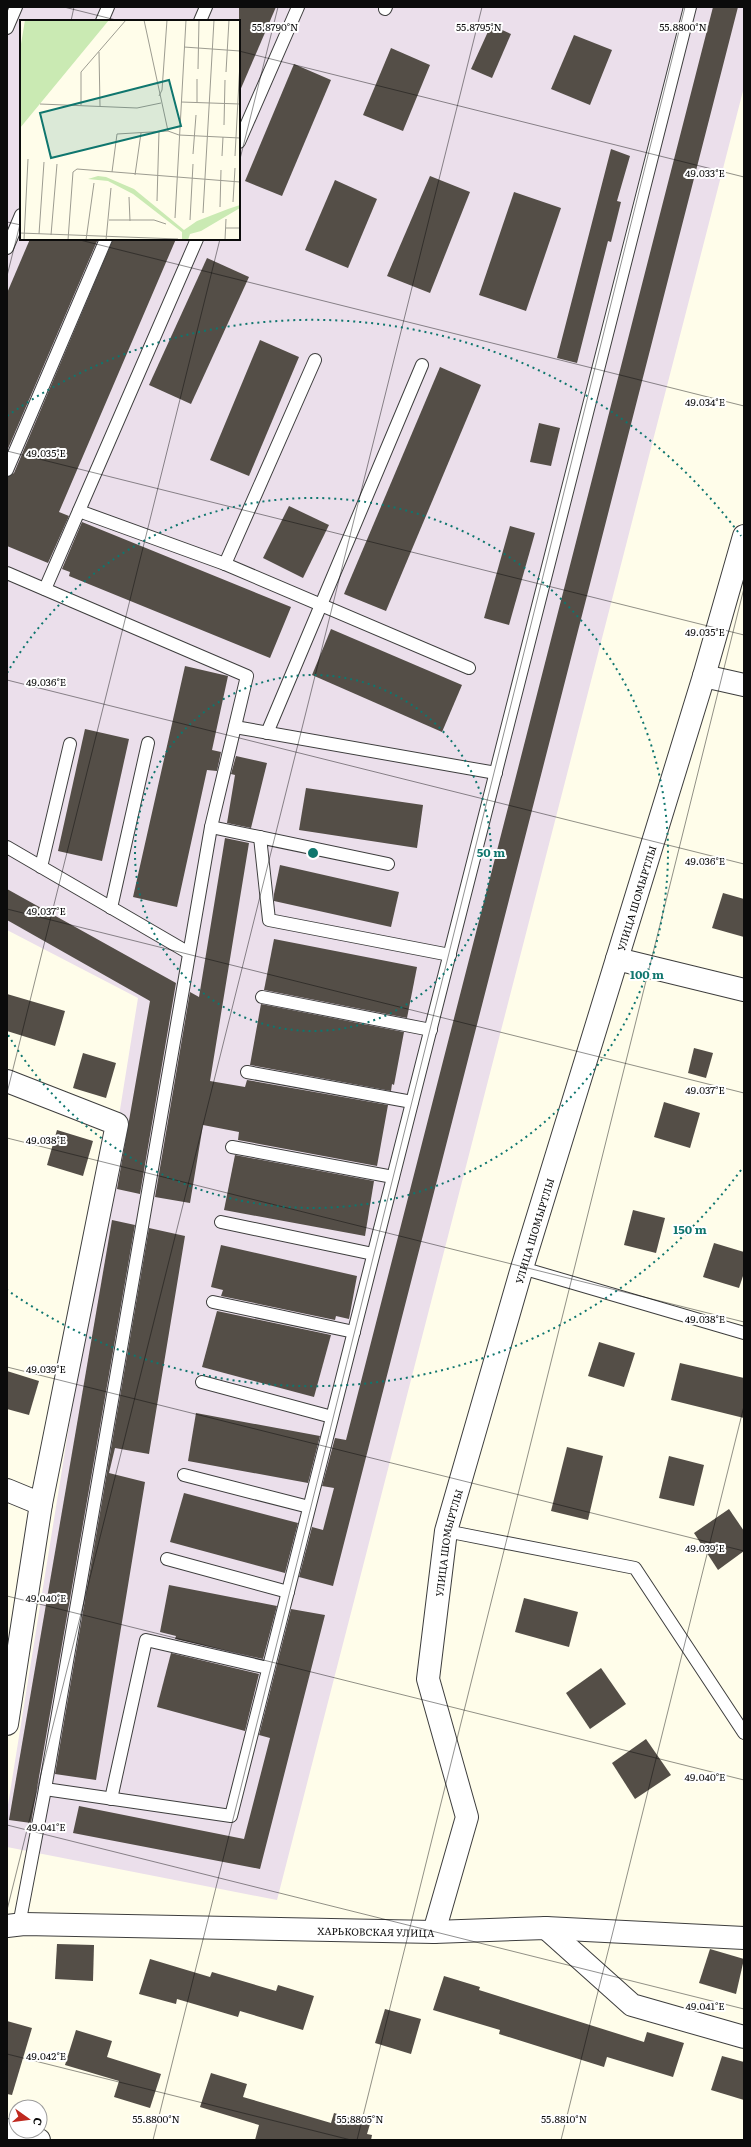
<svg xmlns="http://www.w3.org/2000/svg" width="751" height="2147" viewBox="0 0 751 2147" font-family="Literata,serif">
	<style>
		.industrial { fill: #ebdfeb; fill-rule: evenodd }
		.building { fill: #544e47 }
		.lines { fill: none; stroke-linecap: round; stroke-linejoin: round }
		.service-casing { stroke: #3e3e3e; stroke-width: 14 }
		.minor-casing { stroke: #3e3e3e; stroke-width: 24 }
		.tertiary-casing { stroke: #3e3e3e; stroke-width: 24 }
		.service { stroke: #fff; stroke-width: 12 }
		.minor { stroke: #fff; stroke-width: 22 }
		.tertiary { stroke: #fff; stroke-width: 22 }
		.ticks { fill: none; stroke: #0b0b0b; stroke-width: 1; stroke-opacity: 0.45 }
		.ring { fill: none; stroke: #0f766e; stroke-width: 2; stroke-dasharray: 2 4 }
		.labels { text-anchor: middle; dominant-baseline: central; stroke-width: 4; stroke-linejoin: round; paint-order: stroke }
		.street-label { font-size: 10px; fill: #0b0b0b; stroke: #fff }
		.inset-road { fill: none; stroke: #9d9c91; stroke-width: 1 }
		.view { fill: #0f766e; fill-opacity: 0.15; stroke: #0f766e; stroke-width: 2 }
		.inset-edge { fill: none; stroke: #0b0b0b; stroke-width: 2 }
		.ticks-label { font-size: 10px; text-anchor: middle; fill: #0b0b0b; stroke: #fff; stroke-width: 4; stroke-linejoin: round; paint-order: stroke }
		.centre { fill: #0f766e; stroke: #fff; stroke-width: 2 }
		.ring-label { font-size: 12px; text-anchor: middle; font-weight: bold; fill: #0f766e; stroke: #fff; stroke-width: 4; stroke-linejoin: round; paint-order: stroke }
	</style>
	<rect width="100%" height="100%" fill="#fffdea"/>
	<path class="industrial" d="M7,7h737v80l-467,1813 -270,-53v-36l131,-813 -131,-68zM21,21h218v218h-218z"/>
	<g class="building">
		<path d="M239,7h37l-37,86z"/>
		<path d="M713,7h25l-405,1579 -34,-9 13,-50 11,3 11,-42 -12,-2 13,-48 11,2z"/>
		<path d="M491,25l20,9 -19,44 -21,-9z"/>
		<path d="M574,35l38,15 -22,55 -39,-16z"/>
		<path d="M391,48l39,17 -27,66 -40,-16z"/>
		<path d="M294,64l37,16 -49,116 -37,-15z"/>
		<path d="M611,149l19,7 -13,45 4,1 -10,40 -3,-1 -31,122 -20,-5z"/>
		<path d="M430,176l40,16 -40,101 -43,-17z"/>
		<path d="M335,180l42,19 -29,69 -43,-18z"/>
		<path d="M514,192l47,16 -35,103 -47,-16z"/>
		<path d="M30,239h68l-91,212v-158z"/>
		<path d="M113,239h63l-117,273 10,4 -21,47 -41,-17v-69l7,-4z"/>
		<path d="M207,258l42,19 -58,127 -42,-19z"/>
		<path d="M260,340l39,17 -50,119 -39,-16z"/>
		<path d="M440,367l41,18 -95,226 -42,-17z"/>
		<path d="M539,423l21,5 -9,38 -21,-4z"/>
		<path d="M289,506l40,19 -26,53 -40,-20z"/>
		<path d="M82,522l209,85 -21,51 -201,-82 1,-4 -8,-3z"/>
		<path d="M510,526l25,7 -26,92 -25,-7z"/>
		<path d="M331,629l131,56 -20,47 -130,-57z"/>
		<path d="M185,666l43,10 -16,74 9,2 -4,19 -10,-1 -30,137 -44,-10z"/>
		<path d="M85,729l44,10 -27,122 -44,-10z"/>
		<path d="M236,756l31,7 -16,65 -24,-5 8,-48 -4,-1z"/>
		<path d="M306,788l117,17 -6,43 -118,-18z"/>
		<path d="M225,838l24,5 -39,238 35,6 2,-7 141,25 -11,61 -139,-26 1,-8 -36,-7 -13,78 -35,-6 35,-205 9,5z"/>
		<path d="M280,865l119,27 -8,35 -117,-26v-7z"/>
		<path d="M7,889l169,94 -36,211 -23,-5 33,-188 -143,-81z"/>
		<path d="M723,893l21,6v38l-32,-9z"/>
		<path d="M274,939l143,28 -10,51 -143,-28z"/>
		<path d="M7,994l58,17 -10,35 -48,-15z"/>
		<path d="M261,1004l143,28 -10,53 -2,-1 -1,7 -141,-26z"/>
		<path d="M694,1048l19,5 -7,25 -18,-5z"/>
		<path d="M83,1053l33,10 -10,35 -33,-10z"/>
		<path d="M664,1102l36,11 -10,35 -36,-11z"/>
		<path d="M57,1130l36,11 -10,35 -36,-11z"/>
		<path d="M235,1155l139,26 -9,55 -141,-26z"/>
		<path d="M633,1210l32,8 -9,35 -32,-8z"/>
		<path d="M112,1220l23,5 -104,598 -22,-3z"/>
		<path d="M149,1228l36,8 -36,218 -34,-6 -6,25 36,9 -49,298 -41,-6z"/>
		<path d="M714,1243l30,9v21l-5,15 -36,-11z"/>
		<path d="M221,1245l136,31 -8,43 -13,-3 -1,4 -114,-24 2,-6 -12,-3z"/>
		<path d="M217,1311l114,24 -17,62 -112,-30z"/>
		<path d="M599,1342l36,11 -11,34 -36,-11z"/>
		<path d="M680,1363l64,15v40l-73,-18z"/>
		<path d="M7,1371l32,10 -10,34 -22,-6z"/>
		<path d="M196,1413l124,23 -12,47 -120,-22z"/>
		<path d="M567,1447l36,9 -15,64 -37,-9z"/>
		<path d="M669,1456l35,9 -10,41 -35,-8z"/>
		<path d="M184,1493l114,30 -13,50 -115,-31z"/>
		<path d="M729,1509l15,22v20l-26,19 -24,-37z"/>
		<path d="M169,1585l108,21 -14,53 -88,-20 1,-3 -16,-4z"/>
		<path d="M524,1598l54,14 -9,35 -54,-15z"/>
		<path d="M291,1609l34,6 -65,254 -187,-36 6,-27 165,33 26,-101 -11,-3z"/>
		<path d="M171,1653l88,21 -14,57 -88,-24z"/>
		<path d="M601,1668l25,36 -36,25 -24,-36z"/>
		<path d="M646,1739l25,36 -36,24 -23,-36z"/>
		<path d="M57,1944l37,1 -1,36 -38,-2z"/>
		<path d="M710,1949l34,10 -8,35 -37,-11z"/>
		<path d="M150,1959l60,18 2,-5 64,19 2,-6 36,11 -11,34 -63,-19 -2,6 -61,-18 -1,5 -37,-10z"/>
		<path d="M444,1976l36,11 -1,3 165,52 3,-10 37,11 -11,34 -66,-20 -3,10 -105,-33 1,-4 -67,-20z"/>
		<path d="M385,2009l36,10 -10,35 -36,-11z"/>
		<path d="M7,2021l25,7 -20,67 -5,-1z"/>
		<path d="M76,2030l36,11 -5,16 54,17 -11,34 -36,-11 5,-16 -54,-16z"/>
		<path d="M722,2056l22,6v38l-33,-10z"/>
		<path d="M211,2073l36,11 -4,13 88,26 3,-10 36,11 -3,10 5,1 -1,5h-116l4,-15 -59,-18z"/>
	</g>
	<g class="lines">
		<defs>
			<g id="service">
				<path d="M385,9l1,-2"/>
				<path d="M102,21l6,-14"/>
				<path d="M200,21l6,-14"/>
				<path d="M7,28l9,-21"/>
				<path d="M239,142l59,-135"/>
				<path d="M7,248l14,-33"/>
				<path d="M7,470l99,-231"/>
				<path d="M79,511l146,53 244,104"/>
				<path d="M225,564l90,-204"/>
				<path d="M7,573l240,103 -36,151 -166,962 -26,136"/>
				<path d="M45,589l152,-350"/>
				<path d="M235,727l261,46"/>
				<path d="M267,733l155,-368"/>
				<path d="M211,827l177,37"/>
				<path d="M260,837l9,83 181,35"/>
				<path d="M7,847l182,106"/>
				<path d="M41,867l29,-123"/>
				<path d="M111,908l37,-165"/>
				<path d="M262,997l169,33"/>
				<path d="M247,1072l165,30"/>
				<path d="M232,1147l161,30"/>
				<path d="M221,1222l152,32"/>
				<path d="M522,1268l222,65"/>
				<path d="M213,1302l141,30"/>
				<path d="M202,1382l130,35"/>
				<path d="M184,1475l125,32"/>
				<path d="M446,1531l189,37 109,165"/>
				<path d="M167,1559l121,33"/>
				<path d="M45,1789l186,27 459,-1809"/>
				<path d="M111,1799l35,-159 122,28"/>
			</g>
			<g id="minor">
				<path d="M704,676l40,9"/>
				<path d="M617,959l127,31"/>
				<path d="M7,1081l110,43 -76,380 -34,220"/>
				<path d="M7,1490l34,14"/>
				<path d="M546,1928l86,77 112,32"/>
				<path id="s1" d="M434,1932l33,-115 -39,-138 18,-148 76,-263 182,-592 40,-140"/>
				<path d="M7,2130l32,10"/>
			</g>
			<g id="tertiary">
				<path id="s2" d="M7,1926l17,-2 410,8 112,-4 198,10"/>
			</g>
		</defs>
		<use href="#service" class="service-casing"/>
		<use href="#minor" class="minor-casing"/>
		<use href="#tertiary" class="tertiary-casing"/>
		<use href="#service" class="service"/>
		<use href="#minor" class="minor"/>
		<use href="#tertiary" class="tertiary"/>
	</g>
	<path class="ticks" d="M64,7l56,14M71,21l3,-14M239,51l505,126M239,163l39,-156M7,222l14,3M76,239l668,167M7,276l14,-56M7,451l737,184M7,680l737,184M7,909l737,184M7,1093l213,-854M7,1138l737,184M7,1367l737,184M7,1596l737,184M7,1825l737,184M7,1910l475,-1903M7,2054l344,86M153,2140l532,-2133M357,2140l387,-1552M561,2140l183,-734"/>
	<g class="ring">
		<circle cx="313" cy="853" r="178"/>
		<path d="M7 673A355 355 0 1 1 7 1033"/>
		<path d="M741 1170A533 533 0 0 1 7 1290M7 416A533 533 0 0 1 741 536"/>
	</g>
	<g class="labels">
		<g class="street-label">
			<text stroke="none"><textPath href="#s1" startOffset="1073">УЛИЦА ШОМЫРТЛЫ</textPath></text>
			<text stroke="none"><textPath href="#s1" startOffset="725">УЛИЦА ШОМЫРТЛЫ</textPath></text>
			<text stroke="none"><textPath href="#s1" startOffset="401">УЛИЦА ШОМЫРТЛЫ</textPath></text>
			<text stroke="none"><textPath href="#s2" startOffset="369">ХАРЬКОВСКАЯ УЛИЦА</textPath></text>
		</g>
	</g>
	<g transform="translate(20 20)">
		<rect width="220" height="220" fill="#fffdea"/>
		<path d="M5,0h84l-89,108v-78zM78,156l8,1 28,12 50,41 13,-9 31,-12 12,-4v3l-39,23 -11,3 -2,6h-6v-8l-49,-38 -25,-13 -20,-2z" fill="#caeab3"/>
		<path class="inset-road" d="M124,0l24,111 11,4 61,3M164,27l56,4M79,32l1,54M178,49l1,-49M206,52l3,-52M139,76l3,-6 5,-70M161,82l59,2M177,82v-23M20,84l97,4 24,-5M61,85v-33l45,-52M204,105l1,-45M173,134l3,-39M202,136l1,-19M215,136l5,-94M92,152l5,-38 51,-3M115,155l6,-42M109,177l1,24M137,181l2,-70M213,182l2,-34M200,187l1,-37M183,193l11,-193M155,198l11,-198M89,200h45l12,4M170,200l3,-56M206,208h14M0,213l158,6M19,214l5,-72M31,215l6,-71M4,220l4,-81M48,220l5,-68 4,-3 163,13M66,220l8,-57M86,220l5,-52M205,220l1,-21"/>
		<path class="view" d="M149,60l12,46 -130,32 -11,-45z"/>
		<rect width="220" height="220" class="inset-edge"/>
	</g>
	<g class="ticks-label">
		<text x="275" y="31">55.8790°N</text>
		<text x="683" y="31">55.8800°N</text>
		<text x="479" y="31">55.8795°N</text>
		<text x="705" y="177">49.033°E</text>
		<text x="705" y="406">49.034°E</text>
		<text x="46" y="457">49.035°E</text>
		<text x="705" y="636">49.035°E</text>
		<text x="46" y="686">49.036°E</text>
		<text x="705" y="865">49.036°E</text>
		<text x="46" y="915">49.037°E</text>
		<text x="705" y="1094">49.037°E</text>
		<text x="46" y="1144">49.038°E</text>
		<text x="705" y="1323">49.038°E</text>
		<text x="46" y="1373">49.039°E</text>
		<text x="705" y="1552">49.039°E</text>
		<text x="46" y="1602">49.040°E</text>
		<text x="705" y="1781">49.040°E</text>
		<text x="46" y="1831">49.041°E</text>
		<text x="705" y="2010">49.041°E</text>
		<text x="46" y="2060">49.042°E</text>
		<text x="156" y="2123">55.8800°N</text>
		<text x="360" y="2123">55.8805°N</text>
		<text x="564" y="2123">55.8810°N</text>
	</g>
	<circle cx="313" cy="853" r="6" class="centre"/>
	<g class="ring-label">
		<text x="491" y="857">50 m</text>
		<text x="647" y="979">100 m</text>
		<text x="690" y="1234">150 m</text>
	</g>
	<rect width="751" height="2147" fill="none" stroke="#0b0b0b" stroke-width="16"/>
	<g transform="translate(28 2119) rotate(104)"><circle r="19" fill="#ffffff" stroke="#9d9d9d"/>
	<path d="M0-3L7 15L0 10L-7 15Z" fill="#bf2920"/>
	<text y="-6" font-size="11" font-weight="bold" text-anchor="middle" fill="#0b0b0b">С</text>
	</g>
</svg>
